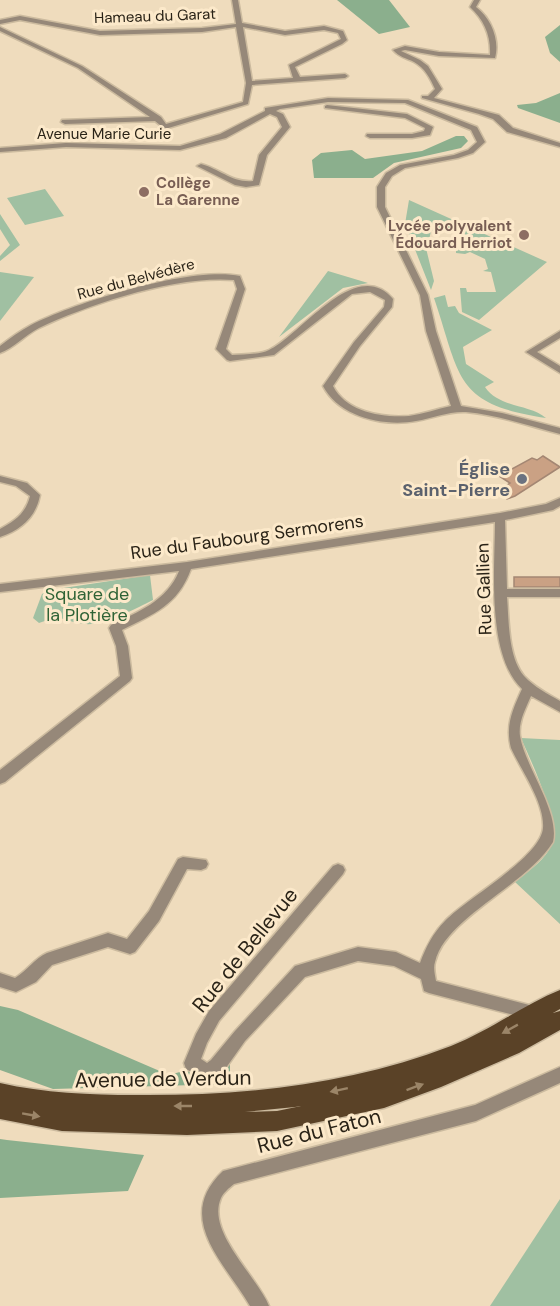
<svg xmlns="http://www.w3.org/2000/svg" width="560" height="1306" viewBox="0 0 560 1306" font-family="'DM Sans',sans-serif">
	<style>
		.green { fill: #a0c0a2 }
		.forest { fill: #8baf8d }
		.building { fill: #caa184; stroke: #a48773; stroke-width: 1.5 }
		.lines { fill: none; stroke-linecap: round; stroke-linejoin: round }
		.street-casing { stroke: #ccbb9f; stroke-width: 3 }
		.primary-casing { stroke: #ccbb9f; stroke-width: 3 }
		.street { fill: #968879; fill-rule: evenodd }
		.primary { fill: #5a4227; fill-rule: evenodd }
		.oneway { fill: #9b8568 }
		.education-dot { fill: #8d6e63; stroke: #fce9ca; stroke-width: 2 }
		.worship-dot { fill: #6b7280; stroke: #fce9ca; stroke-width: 2 }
		.labels { text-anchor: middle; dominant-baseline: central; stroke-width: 6; stroke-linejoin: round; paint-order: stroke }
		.far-street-label { font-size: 15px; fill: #2a2317; stroke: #fce9ca }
		.far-education-label { font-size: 15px; font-weight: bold; fill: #785e54; stroke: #fce9ca; text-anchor: start }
		.worship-label { font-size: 18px; font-weight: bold; fill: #5b616d; stroke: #fce9ca; text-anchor: end }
		.street-label { font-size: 18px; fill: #2a2317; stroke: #fce9ca }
		.park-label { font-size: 18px; fill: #2f6336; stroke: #fce9ca }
		.near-street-label { font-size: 21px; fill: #2a2317; stroke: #fce9ca }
	</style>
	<rect width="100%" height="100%" fill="#efdcbd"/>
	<g class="green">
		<path d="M45,189l19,27 -39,9 -18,-27z"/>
		<path d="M409,200l138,62 -68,58 -17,-8 -2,-24h6l1,4h29l-5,-20 -8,-1 5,-2 -3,-10 -15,-7 -5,2 -9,-1v-4h5l-4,-19 -26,1 -2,9h-5l10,41 -3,9 -26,-66z"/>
		<path d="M0,214l20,31 -20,16v-5l10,-11 -10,-16z"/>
		<path d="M328,271l40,12 -25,5 -64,49z"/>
		<path d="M0,272l34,5 -34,44z"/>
		<path d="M445,295l3,12 7,-1 4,7 33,17 -29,17 3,17 28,18 -9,5c14,21 45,17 61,31 -92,-14 -85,-40 -112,-120z"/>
		<path d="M150,575l3,25c-16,8 -50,26 -68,24 -24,-2 -17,-11 -46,-1l-6,-5 9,-24 8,-4z"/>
		<path d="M521,738l39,2v184l-45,-42c11,-9 26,-19 34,-32 11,-32 -15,-81 -28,-112z"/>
		<path d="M560,1199v107h-70z"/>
	</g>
	<g class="forest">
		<path d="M337,0h52l21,27 -31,7z"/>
		<path d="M560,25v37l-10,-9 -5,-16z"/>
		<path d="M560,93v30l-42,-15 -1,-3 19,-2z"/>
		<path d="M456,136h8l4,5 -7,7 -67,15 -21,15h-59l-2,-18 9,-7 31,-3 13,9 57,-8z"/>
		<path d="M0,1006l18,4 151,65 61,-17v26l-177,5 -53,-19z"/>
		<path d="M0,1139l7,1 137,15 -16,36 -128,7z"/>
	</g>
	<g class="building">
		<path d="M543,456l17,11 -45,29 -8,3 -10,-7 13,-9 -11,-7 33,-18 5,2z"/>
		<rect x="514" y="577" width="46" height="10"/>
	</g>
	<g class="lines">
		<defs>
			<g id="street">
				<path d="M232,0h6l4,23 43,8 39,-5 19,5 4,9 -5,4 -47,23 5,10 45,-3 3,2 -3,2 -93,7 -4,19 -83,25 -10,-8 -90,3 -4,-2 1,-2 88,-3 -72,-49 -78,-37v-4l2,1 80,38 79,51 5,7 77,-22 3,-19 -10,-56 -34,5 -102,3 -80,-15 -20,4v-4l20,-4 80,15 102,-3 34,-4zM243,27l42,8 39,-5 14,3 3,6 -52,26 4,13 -41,3z"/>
				<path d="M474,0h6l-4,7c15,11 24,33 19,51l-56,-2 -34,-6 -4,1 19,9 8,6 14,23 -8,9 65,17 14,13 47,15v4l-53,-15 -14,-13 -14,-5 -57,-16v-2h6l7,-7c-5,-11 -10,-21 -21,-27 -8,-4 -15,-5 -21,-12l12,-4 34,6 51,3c1,-20 -6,-35 -20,-48z"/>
				<path d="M328,98l80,2 69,27 8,15 -12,11 -15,5 -53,10 -13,8 -7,11v20l43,88 8,36 25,75 41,7 58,15v6c-31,-8 -62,-19 -94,-22 -17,-1 -33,6 -50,9 -32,6 -77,-4 -93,-35l31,-44 30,-35 1,-7 -15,-8 -18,2 -78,61 -44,6 -3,-1 -11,-11 21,-60 -3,-9c-57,-5 -145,24 -195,48 -14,7 -25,20 -39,25v-7c10,-8 20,-15 31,-21 46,-23 159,-59 209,-49l5,13 -19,60 6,6c11,-1 27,0 37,-5 32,-15 87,-95 124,-51l-1,8 -32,39 -27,40c13,26 49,32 76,30 14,-2 28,-7 42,-10l-25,-75 -6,-36 -43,-88v-20l9,-14 14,-8 54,-10 14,-5 9,-8 -6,-12 -66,-27 -77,-1 -48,7 -4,2 7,3 7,13 -23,28 -8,30 -13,2 -11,-2 -38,-19 4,-2c19,5 31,19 52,17l6,-26 23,-28 -5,-10 -7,-3 -44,24 -46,12 -114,-3 -66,5v-4l66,-5 114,3 40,-12 45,-23v-3z"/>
				<path d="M327,105l80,9 26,13 -3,8 -18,3h-42l-4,-2 1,-2h45l12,-3 1,-3 -20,-10 -80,-10v-2z"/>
				<path d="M560,331v7l-23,14 23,14v7l-34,-21z"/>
				<path d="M0,476l27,7 13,12c-4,22 -19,35 -40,42v-8c15,-8 26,-16 30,-33l-14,-10 -16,-4z"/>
				<path d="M560,498v8l-7,4 -48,10 2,69h53v8h-53c2,24 1,60 17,79 10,11 24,18 36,25v11l-29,-16c-5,12 -13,26 -11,40 5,31 40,75 33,106 -26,43 -108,76 -118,120 -2,6 0,13 1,19l101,26 5,2 3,5 -3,5 -5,2 -108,-28 -5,-2 -3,-12 -27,-13 -36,-5 -53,16 -60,64 -22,31 -17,7 -20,-10 -2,-6 12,-29 13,-23 124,-145 5,-2 5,2 2,4 -2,4 -124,147 -12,22 -6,16 6,4 4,-3 24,-29 60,-65 63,-19 38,5 24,11c6,-16 13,-30 25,-42 22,-23 96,-64 98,-93 2,-25 -22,-58 -32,-80 -6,-23 2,-39 11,-59 -36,-35 -27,-121 -27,-167l-304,47c-13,36 -37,45 -69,61l6,16 4,32 -2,3 -125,101 -5,2v-14l120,-94 -4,-30 -7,-18 2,-3c27,-13 56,-24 68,-54l-179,21v-8l187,-22 313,-49 46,-9z"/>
				<path d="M183,857l23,3 2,4 -2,4 -5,2 -14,-1 -28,52 -24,31 -5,2 -22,-7 -56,18 -16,17 -20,10 -16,-5v-14l15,5c12,-7 20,-20 32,-25l61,-20 19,6 22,-28 29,-52z"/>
				<path d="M560,1067v16l-84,38 -242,63c-5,4 -11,9 -13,14 -15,34 36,78 48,108h-19c-25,-43 -77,-88 -27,-135l252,-66z"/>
			</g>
			<path id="primary" d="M560,990v19l-7,4 7,-2v19l-41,23 -78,34 -57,21 -107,23 -90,4 -125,-4 -62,-12v-36c44,10 90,12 135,12 109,1 214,-10 316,-49 38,-15 72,-41 109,-56zM301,1106l-24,5 -32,1 50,-5z"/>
		</defs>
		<use href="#street" class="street-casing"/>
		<use href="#primary" class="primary-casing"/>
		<use href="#street" class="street"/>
		<use href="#primary" class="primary"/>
	</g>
	<defs><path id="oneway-solid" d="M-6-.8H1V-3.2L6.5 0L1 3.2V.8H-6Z" transform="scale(1.5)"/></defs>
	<g class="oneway">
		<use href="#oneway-solid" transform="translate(510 1029) rotate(151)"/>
		<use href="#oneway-solid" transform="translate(415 1087) rotate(-20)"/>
		<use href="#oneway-solid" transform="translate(339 1090) rotate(168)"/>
		<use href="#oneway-solid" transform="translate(183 1106) rotate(180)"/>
		<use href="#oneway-solid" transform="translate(31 1115) rotate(10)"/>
	</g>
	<g class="education-dot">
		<circle cx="144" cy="192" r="6"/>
		<circle cx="524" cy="235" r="6"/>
	</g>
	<circle class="worship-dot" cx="522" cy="479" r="6"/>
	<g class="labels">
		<g class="far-street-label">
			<text transform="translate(155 16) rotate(-2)">Hameau du Garat</text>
			<text x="104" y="134">Avenue Marie Curie</text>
			<text transform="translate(136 279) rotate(-15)">Rue du Belvédère</text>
		</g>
		<g class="far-education-label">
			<text x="156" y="183">Collège<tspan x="156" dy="17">La Garenne</tspan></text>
			<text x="512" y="226" text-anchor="end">Lycée polyvalent<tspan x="512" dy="17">Édouard Herriot</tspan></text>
		</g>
		<g class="worship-label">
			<text x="510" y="469">Église<tspan x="510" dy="21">Saint-Pierre</tspan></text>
		</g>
		<g class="street-label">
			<text transform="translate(247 537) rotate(-8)">Rue du Faubourg Sermorens</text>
			<text transform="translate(484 589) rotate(-92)">Rue Gallien</text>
		</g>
		<g class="park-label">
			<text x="87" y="594">Square de<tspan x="87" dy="21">la Plotière</tspan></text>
		</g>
		<g class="near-street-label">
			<text transform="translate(245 950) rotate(-51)">Rue de Bellevue</text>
			<text transform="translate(163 1079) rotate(-1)">Avenue de Verdun</text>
			<text transform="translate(319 1131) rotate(-14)">Rue du Faton</text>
		</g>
	</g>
</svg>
